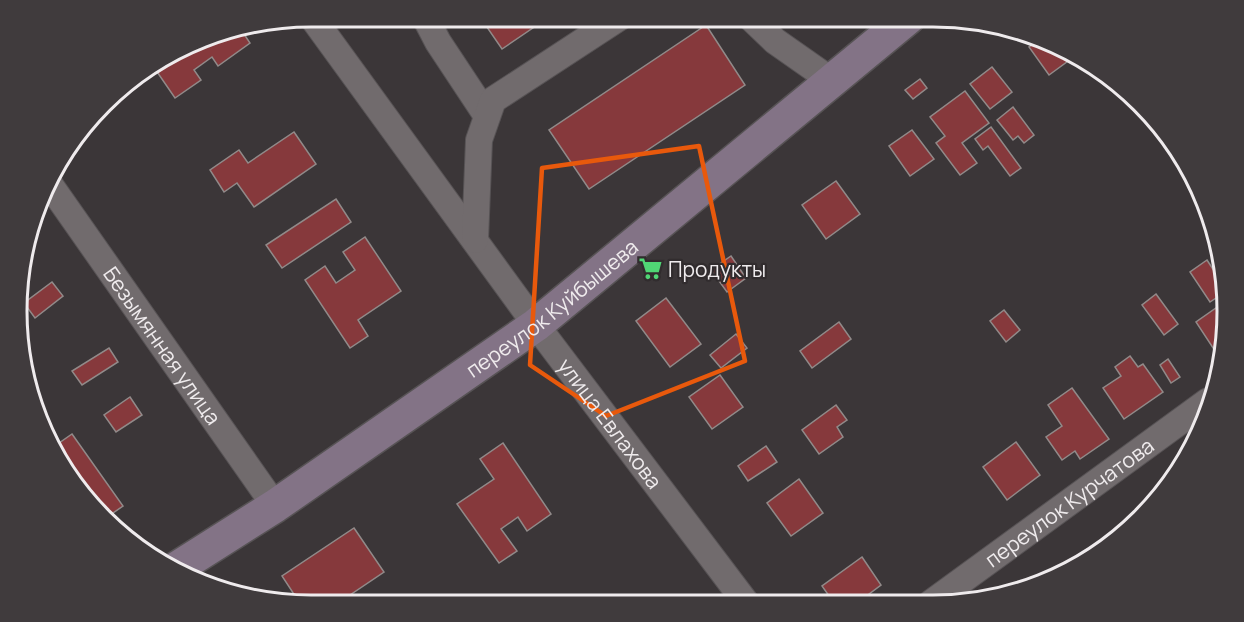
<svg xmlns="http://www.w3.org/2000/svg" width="1244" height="622" viewBox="0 0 1244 622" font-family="Manrope,sans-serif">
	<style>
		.building { fill: #86393c; stroke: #918a89; stroke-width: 1.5 }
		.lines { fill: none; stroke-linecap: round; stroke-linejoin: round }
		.minor-casing { stroke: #575355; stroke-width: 28 }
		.secondary-casing { stroke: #575355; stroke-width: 36 }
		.minor { stroke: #716b6d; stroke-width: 26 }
		.secondary { stroke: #837386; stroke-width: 33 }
		.marked { fill: none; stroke: #e8590c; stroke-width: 4.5; stroke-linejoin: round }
		.labels { text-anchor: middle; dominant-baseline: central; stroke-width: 4.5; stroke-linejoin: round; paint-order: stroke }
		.poi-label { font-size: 21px; fill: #efebed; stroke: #312c2e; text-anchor: start }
		.street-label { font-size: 21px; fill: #efebed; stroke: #312c2e }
		.rim { fill: none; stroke: #efebed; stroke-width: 3 }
	</style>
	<rect width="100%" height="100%" fill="#3b3638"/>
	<g class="building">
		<path d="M480,17h69l-47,32z"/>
		<path d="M706,25l39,60 -156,104 -40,-59z"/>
		<path d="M240,28l10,15 -32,23 -6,-9 -18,13 7,10 -26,18 -22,-32 63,-34z"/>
		<path d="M1039,40l24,7 12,9 -26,19 -20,-28z"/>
		<path d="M992,67l20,25 -22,17 -20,-25z"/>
		<path d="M920,79l7,9 -14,11 -8,-9z"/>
		<path d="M965,91l24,32 -27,20 15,20 -17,12 -24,-32 9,-7 -15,-19z"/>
		<path d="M1013,107l21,28 -10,8 -6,-7 -5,4 -16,-20z"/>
		<path d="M991,127l30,41 -11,8 -22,-30 -5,4 -8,-11z"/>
		<path d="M912,130l22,29 -24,17 -21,-30z"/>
		<path d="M294,132l22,32 -62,43 -17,-24 -13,9 -14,-22 29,-20 9,13z"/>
		<path d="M836,181l24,33 -34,25 -24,-34z"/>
		<path d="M336,199l15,23 -69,46 -16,-23z"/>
		<path d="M365,237l36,54 -43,29 10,16 -18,12 -45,-68 20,-14 11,17 19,-13 -12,-18z"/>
		<path d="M731,256l15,22 -19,14 -16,-22z"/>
		<path d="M1207,260l13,20 2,14 -12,8 -20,-30z"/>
		<path d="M52,282l11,14 -28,22 -11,-15z"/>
		<path d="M1156,294l22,30 -14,11 -22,-30z"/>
		<path d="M666,298l35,46 -31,23 -34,-46z"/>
		<path d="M1223,303l4,27 -6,21 -4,3 -21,-32z"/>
		<path d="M1004,310l16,20 -14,12 -16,-21z"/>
		<path d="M839,322l12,17 -39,29 -12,-17z"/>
		<path d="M736,334l11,14 -26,20 -11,-13z"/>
		<path d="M109,348l9,14 -36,23 -10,-14z"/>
		<path d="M1130,356l8,11 5,-3 20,28 -39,27 -21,-31 18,-12 -6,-9z"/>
		<path d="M1168,359l12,18 -9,6 -11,-18z"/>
		<path d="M720,375l23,32 -31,22 -23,-32z"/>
		<path d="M27,376l10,14 -5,3z"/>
		<path d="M1072,388l37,51 -29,20 -5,-8 -13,9 -16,-23 16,-11 -14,-21z"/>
		<path d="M130,397l12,18 -26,17 -12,-17z"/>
		<path d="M836,405l11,15 -10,7 6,10 -24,17 -17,-24z"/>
		<path d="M72,434l51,72 -20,14 -51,-72z"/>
		<path d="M1016,442l24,33 -33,25 -24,-33z"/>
		<path d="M503,443l48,71 -24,17 -9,-14 -17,12 16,22 -18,12 -42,-59 37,-25 -14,-20z"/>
		<path d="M766,446l11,16 -29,19 -10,-15z"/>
		<path d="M799,479l24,34 -32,23 -24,-33z"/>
		<path d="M354,528l30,44 -49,33h-34l-19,-29z"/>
		<path d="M862,557l19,28 -24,18h-23l-12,-17z"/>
	</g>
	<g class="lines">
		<defs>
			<g id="minor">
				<path id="s1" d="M312,17l224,308 211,279"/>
				<path d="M425,17l13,25 49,74"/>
				<path d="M750,17l25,24 57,40"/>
				<path id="s2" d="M50,185l225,321"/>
				<path d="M475,240l4,-100 14,-40 127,-83"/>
				<path id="s3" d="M931,603l277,-202"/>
			</g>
			<g id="secondary">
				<path id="s4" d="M174,570l101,-64 261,-181 373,-308"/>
			</g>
		</defs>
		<use href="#minor" class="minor-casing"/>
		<use href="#secondary" class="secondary-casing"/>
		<use href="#minor" class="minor"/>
		<use href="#secondary" class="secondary"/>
	</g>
	<path class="marked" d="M699,146l46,215 -139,55 -76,-51 12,-197z"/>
	<defs>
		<symbol id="supermarket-bare" viewBox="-9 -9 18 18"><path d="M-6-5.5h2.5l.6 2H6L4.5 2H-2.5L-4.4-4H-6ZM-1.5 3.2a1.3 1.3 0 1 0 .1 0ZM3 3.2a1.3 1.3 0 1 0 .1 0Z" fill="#50d675" stroke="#312c2e" stroke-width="2.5" paint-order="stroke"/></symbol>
	</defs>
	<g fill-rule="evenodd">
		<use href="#supermarket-bare" x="634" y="252" width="33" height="33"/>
	</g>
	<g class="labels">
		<g class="poi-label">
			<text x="668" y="269">Продукты</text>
		</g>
		<g class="street-label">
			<text stroke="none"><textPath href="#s4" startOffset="460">переулок Куйбышева</textPath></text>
			<text stroke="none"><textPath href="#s2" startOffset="196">Безымянная улица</textPath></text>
			<text stroke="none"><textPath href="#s1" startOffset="504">улица Евлахова</textPath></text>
			<text stroke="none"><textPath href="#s3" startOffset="171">переулок Курчатова</textPath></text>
		</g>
	</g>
	<path d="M0 0H1244V622H0ZM311 27H933A284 284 0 0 1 1217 311V311A284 284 0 0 1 933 595H311A284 284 0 0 1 27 311V311A284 284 0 0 1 311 27Z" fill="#403b3d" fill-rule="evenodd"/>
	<path class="rim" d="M311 27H933A284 284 0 0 1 1217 311V311A284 284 0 0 1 933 595H311A284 284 0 0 1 27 311V311A284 284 0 0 1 311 27Z"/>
</svg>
